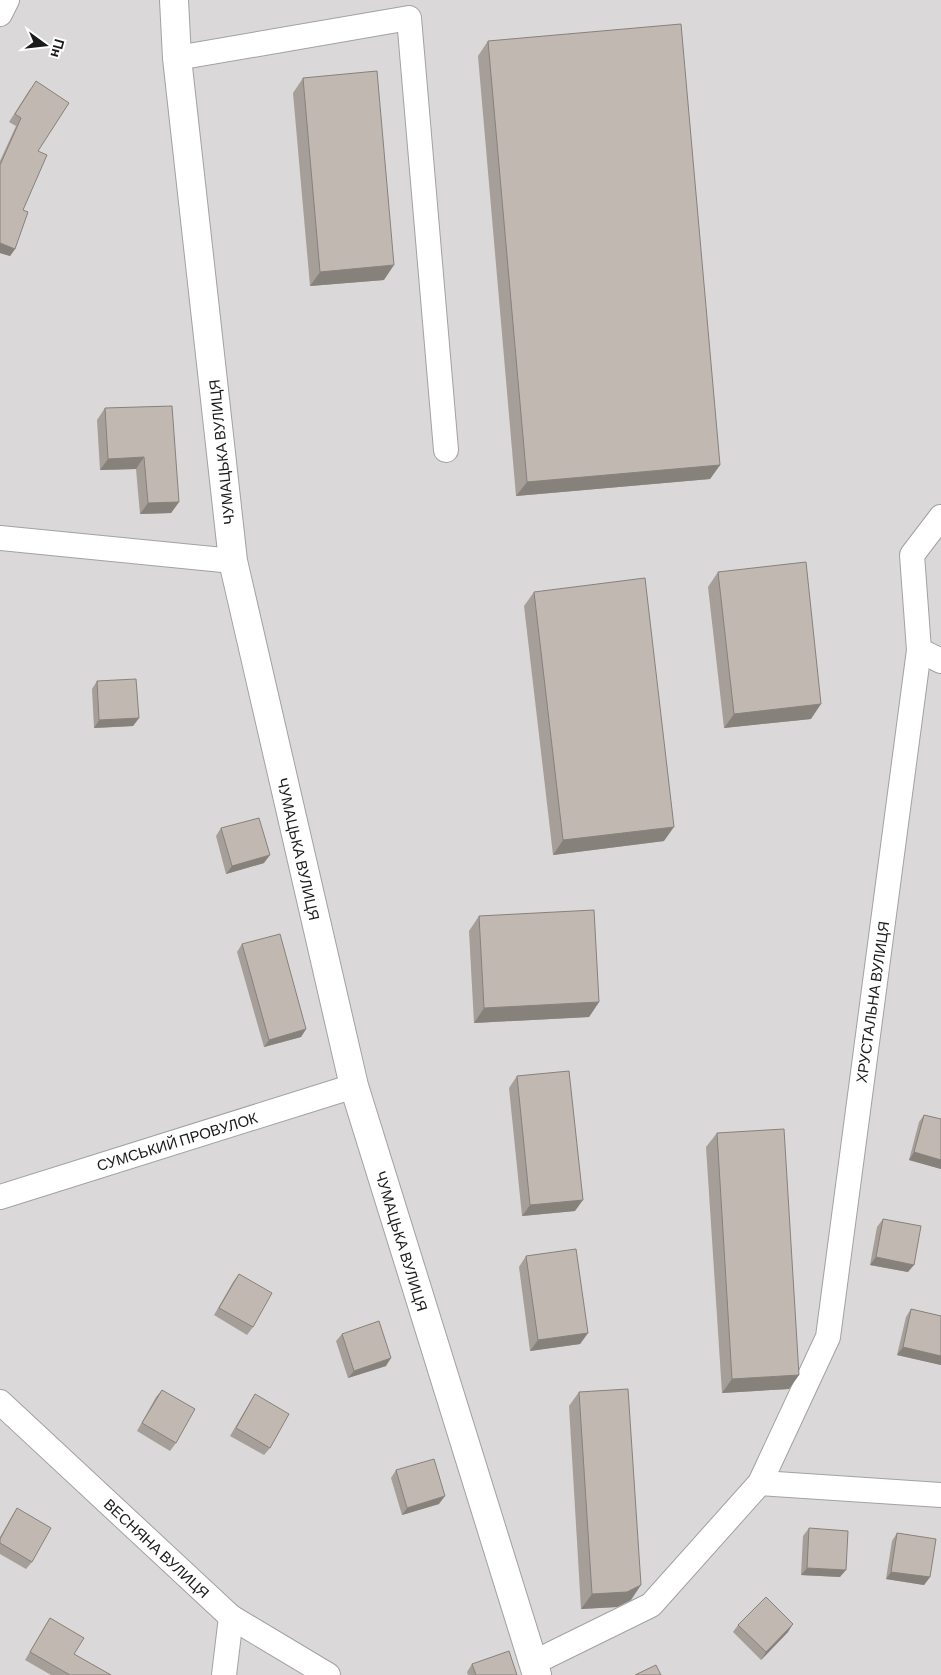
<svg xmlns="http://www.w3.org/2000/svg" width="941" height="1675" viewBox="0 0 941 1675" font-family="Barlow,sans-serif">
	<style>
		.residential { fill: #dad8d8 }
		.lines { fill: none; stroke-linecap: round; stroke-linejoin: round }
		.minor-casing { stroke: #a2a2a2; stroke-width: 26 }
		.tertiary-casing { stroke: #a2a2a2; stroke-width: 30 }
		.minor { stroke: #fff; stroke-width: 24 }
		.tertiary { stroke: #fff; stroke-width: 28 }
		.wall { fill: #a69e98 }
		.shaded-wall { fill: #87817c }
		.building { fill: #c1b8b1; stroke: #87817c }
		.labels { text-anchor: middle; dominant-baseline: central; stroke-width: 4; stroke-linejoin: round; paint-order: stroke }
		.street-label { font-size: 15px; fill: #1b1b1b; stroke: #fff }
	</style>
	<rect width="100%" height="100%" fill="#ede9e1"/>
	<rect class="residential" x="0" y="0" width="941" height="1675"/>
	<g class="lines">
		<defs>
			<g id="minor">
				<path d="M0,14l7,-14"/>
				<path d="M177,58l232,-40 37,432"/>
				<path d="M0,538l233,23"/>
				<path d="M919,650l22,11"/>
				<path d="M0,1197l354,-111"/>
				<path d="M0,1402l231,215 97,58"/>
				<path d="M760,1483l181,12"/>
				<path d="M533,1663l118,-58 109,-122 68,-146 91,-687 -7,-95 29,-38"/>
				<path d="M224,1675l7,-58"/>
			</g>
			<path id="tertiary" d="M174,0l3,58 56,503 121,525 183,589"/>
		</defs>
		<use href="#minor" class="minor-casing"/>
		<use href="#tertiary" class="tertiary-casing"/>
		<use href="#minor" class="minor"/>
		<use href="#tertiary" class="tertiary"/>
	</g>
	<g class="wall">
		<path d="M488,41l232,424 -10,14 -194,17 -38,-440z"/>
		<path d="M303,78l81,202 -74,6 -17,-193z"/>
		<path d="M30,89l8,62 -15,59 -8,39 -5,7 -10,-3v-92l16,-35 -7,-4z"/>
		<path d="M105,408l74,94 -8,11 -31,1 -4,-45 -36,1 -3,-50z"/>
		<path d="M718,572l93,147 -87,9 -16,-141z"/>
		<path d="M534,592l130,249 -111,14 -29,-249z"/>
		<path d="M97,681l42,37 -6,8 -39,2 -2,-39z"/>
		<path d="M221,828l43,35 -38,11 -10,-38z"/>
		<path d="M479,916l120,86 -10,15 -115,6 -5,-92z"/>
		<path d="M242,944l64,85 -5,8 -37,10 -27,-95z"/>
		<path d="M517,1076l58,135 -53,5 -13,-128z"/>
		<path d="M924,1115l17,4v50l-32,-9 10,-38z"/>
		<path d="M717,1133l82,242 -10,14 -67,4 -16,-246z"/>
		<path d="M883,1219l25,53 -38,-7 7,-38z"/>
		<path d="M526,1256l62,77 -8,11 -50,7 -11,-84z"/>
		<path d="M239,1274l14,53 -6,8 -33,-20 19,-33z"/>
		<path d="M911,1309l30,7v49l-44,-10 9,-38z"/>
		<path d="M342,1334l44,32 -38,12 -12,-37z"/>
		<path d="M162,1390l14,53 -6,8 -33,-20 19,-34z"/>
		<path d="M579,1392l52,208 -14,7 -36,2 -12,-203z"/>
		<path d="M255,1394l15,54 -6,7 -34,-19 20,-34z"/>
		<path d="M396,1470l43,34 -37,11 -11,-37z"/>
		<path d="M17,1508l15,54 -6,7 -26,-15v-17l12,-21z"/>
		<path d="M809,1528l31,49 -39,-2 2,-39z"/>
		<path d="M897,1533l33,44 -6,8 -38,-6 6,-38z"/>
		<path d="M50,1618l24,36 37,21h-60l-26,-15 20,-34z"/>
		<path d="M738,1625l50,7 -27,28 -28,-28z"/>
		<path d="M472,1664l45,11h-49l-1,-3z"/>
	</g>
	<g class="shaded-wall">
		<path d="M0,243l15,6 -5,7 -10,-3z"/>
		<path d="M394,265l-10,15 -74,6 10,-14z"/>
		<path d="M144,457l-8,12 -36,1 8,-11z"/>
		<path d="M720,465l-10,14 -194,17 11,-14z"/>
		<path d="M179,502l-8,11 -31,1 8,-11z"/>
		<path d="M821,704l-10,15 -87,9 10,-14z"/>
		<path d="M139,718l-6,8 -39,2 5,-8z"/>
		<path d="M674,827l-10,14 -111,14 10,-15z"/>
		<path d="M270,855l-6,8 -38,11 6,-8z"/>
		<path d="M599,1002l-10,15 -115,6 10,-15z"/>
		<path d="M306,1029l-5,8 -37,10 5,-7z"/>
		<path d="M914,1152l27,8v9l-32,-9z"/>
		<path d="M583,1200l-8,11 -53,5 8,-11z"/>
		<path d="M876,1257l38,8 -6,7 -38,-7z"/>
		<path d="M588,1333l-8,11 -50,7 8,-11z"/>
		<path d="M903,1347l38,9v9l-44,-10z"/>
		<path d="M391,1358l-5,8 -38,12 6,-7z"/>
		<path d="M799,1375l-10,14 -67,4 10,-14z"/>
		<path d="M445,1496l-6,8 -37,11 5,-7z"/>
		<path d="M807,1568l39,2 -6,7 -39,-2z"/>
		<path d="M891,1572l39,5 -6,8 -38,-6z"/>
		<path d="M641,1585l-10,15 -14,7 -36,2 11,-15z"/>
		<path d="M793,1624l-5,8 -27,28 5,-8z"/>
	</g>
	<g class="building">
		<path d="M681,24l39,441 -193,17 -39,-441z"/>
		<path d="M377,71l17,194 -74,7 -17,-194z"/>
		<path d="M36,81l33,22 -31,48 9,4 -24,55 5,2 -13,37 -15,-6v-78l21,-47 -6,-4z"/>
		<path d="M172,406l7,96 -31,1 -4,-46 -36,2 -3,-51z"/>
		<path d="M806,562l15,142 -87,10 -16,-142z"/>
		<path d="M645,578l29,249 -111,13 -29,-248z"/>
		<path d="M136,679l3,39 -40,2 -2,-39z"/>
		<path d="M259,818l11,37 -38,11 -11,-38z"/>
		<path d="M594,910l5,92 -115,6 -5,-92z"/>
		<path d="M280,934l26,95 -37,11 -27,-96z"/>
		<path d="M569,1071l14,129 -53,5 -13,-129z"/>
		<path d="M924,1115l17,4v41l-27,-8z"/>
		<path d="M784,1129l15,246 -67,4 -15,-246z"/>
		<path d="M883,1219l38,7 -7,39 -38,-8z"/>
		<path d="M576,1249l12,84 -50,7 -12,-84z"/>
		<path d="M239,1274l33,19 -19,34 -34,-19z"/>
		<path d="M911,1309l30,7v40l-38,-9z"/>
		<path d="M379,1321l12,37 -37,13 -12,-37z"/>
		<path d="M628,1389l13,196 -14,7 -35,2 -13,-202z"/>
		<path d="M162,1390l33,19 -19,34 -34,-20z"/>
		<path d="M255,1394l34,20 -19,34 -34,-20z"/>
		<path d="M434,1459l11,37 -38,12 -11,-38z"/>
		<path d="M17,1508l34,20 -19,34 -32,-19v-4z"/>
		<path d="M809,1528l39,3 -2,39 -39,-2z"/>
		<path d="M897,1533l39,6 -6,38 -39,-5z"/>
		<path d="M766,1597l27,27 -27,28 -28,-27z"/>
		<path d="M50,1618l34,20 -10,16 37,21h-41l-40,-23z"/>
		<path d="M509,1651l8,24h-41l-4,-11z"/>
		<path d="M656,1665l5,10h-26z"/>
	</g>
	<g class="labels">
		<g class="street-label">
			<text transform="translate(221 452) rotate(-96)">ЧУМАЦЬКА ВУЛИЦЯ</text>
			<text transform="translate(299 849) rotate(77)">ЧУМАЦЬКА ВУЛИЦЯ</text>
			<text transform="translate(872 1002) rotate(-82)">ХРУСТАЛЬНА ВУЛИЦЯ</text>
			<text transform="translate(177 1141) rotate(-17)">СУМСЬКИЙ ПРОВУЛОК</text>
			<text transform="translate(402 1241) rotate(73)">ЧУМАЦЬКА ВУЛИЦЯ</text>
			<text transform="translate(157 1548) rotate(43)">ВЕСНЯНА ВУЛИЦЯ</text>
		</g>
	</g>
	<g transform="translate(45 45) rotate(105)" stroke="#ffffff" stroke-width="4" paint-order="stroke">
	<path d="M0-4L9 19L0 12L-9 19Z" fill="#1b1b1b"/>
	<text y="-8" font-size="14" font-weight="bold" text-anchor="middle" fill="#1b1b1b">Пн</text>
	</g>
</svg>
